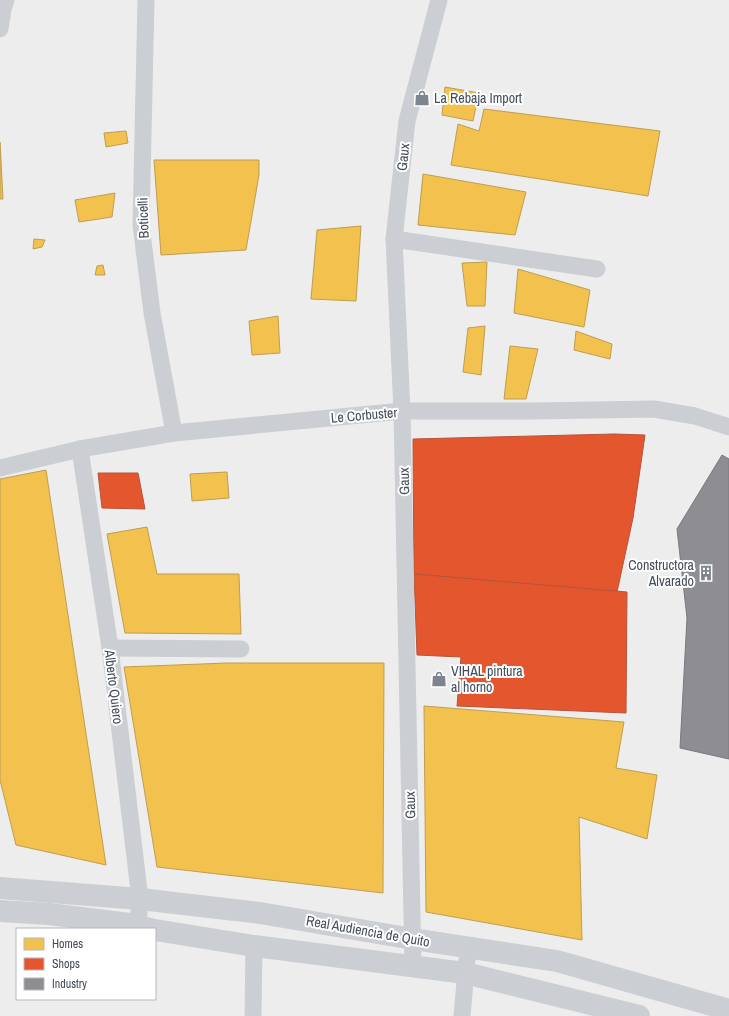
<svg xmlns="http://www.w3.org/2000/svg" width="729" height="1016" viewBox="0 0 729 1016" font-family="'Archivo Narrow',sans-serif">
	<style>
		.homes { fill: #f2c14e; stroke: #be9e52 }
		.shops { fill: #e4572e; stroke: #b4543c }
		.industry { fill: #8d8d92; stroke: #777a82 }
		.lines { fill: none; stroke-linecap: round; stroke-linejoin: round }
		.street { stroke: #cbced2; stroke-width: 17 }
		.secondary { stroke: #cbced3; stroke-width: 22 }
		.labels { text-anchor: middle; dominant-baseline: central; stroke-width: 4; stroke-linejoin: round; paint-order: stroke }
		.poi-label { font-size: 14px; fill: #434d5b; stroke: #fff; text-anchor: start }
		.street-label { font-size: 14px; fill: #434d5b; stroke: #fff }
	</style>
	<rect width="100%" height="100%" fill="#eeeded"/>
	<g class="homes">
		<path d="M445,87l34,6 -6,28 -31,-6z"/>
		<path d="M484,109l176,22 -12,65 -197,-31 7,-41 21,7z"/>
		<path d="M126,131l2,12 -22,4 -2,-14z"/>
		<path d="M0,142l3,57h-3z"/>
		<path d="M154,160h105v15l-13,75 -85,5z"/>
		<path d="M423,174l103,18 -11,43 -97,-10z"/>
		<path d="M115,193l-3,24 -33,5 -4,-22z"/>
		<path d="M361,226l-5,75 -45,-2 6,-69z"/>
		<path d="M34,239l11,1 -3,7 -9,2z"/>
		<path d="M487,262l-2,44h-18l-5,-43z"/>
		<path d="M103,265l2,10h-10l2,-9z"/>
		<path d="M518,269l72,21 -6,37 -70,-14z"/>
		<path d="M278,316l2,37 -28,2 -3,-34z"/>
		<path d="M485,326l-4,49 -18,-3 5,-44z"/>
		<path d="M576,331l36,13 -2,15 -36,-9z"/>
		<path d="M510,346l28,3 -12,50h-22z"/>
		<path d="M46,470l60,395 -90,-20 -16,-65v-301z"/>
		<path d="M227,472l2,26 -37,3 -2,-27z"/>
		<path d="M147,527l10,47h82l2,60 -116,-1 -18,-99z"/>
		<path d="M227,663h157l-1,230 -226,-26 -33,-200z"/>
		<path d="M424,706l200,16 -8,46 41,7 -10,64 -68,-22 3,123 -156,-28z"/>
	</g>
	<g class="shops">
		<path d="M614,434l31,1 -12,83 -16,74 -203,-18 -1,-135z"/>
		<path d="M98,473h40l7,36 -43,-1z"/>
		<path d="M414,574l213,18 -1,121 -169,-7 4,-49 -44,-2z"/>
	</g>
	<path class="industry" d="M722,455l7,4v300l-49,-11 7,-130 -10,-89z"/>
	<g class="lines">
		<g class="street">
			<path d="M146,0l-5,225 11,88 22,120"/>
			<path d="M0,29l3,-20 3,-9"/>
			<path d="M394,239l203,30"/>
			<path d="M80,449l30,199 30,251 -2,26"/>
			<path d="M0,468l80,-19 94,-16 228,-22h131l121,-2 41,7 34,11"/>
			<path d="M110,648l131,1"/>
			<path d="M413,966l-11,-555 -8,-172 13,-118 32,-121"/>
			<path d="M253,1016l1,-70"/>
			<path d="M462,1016l6,-68"/>
		</g>
		<g class="secondary">
			<path d="M0,888l140,11 120,14 153,26 144,22 172,49"/>
			<path d="M0,911l49,3 89,11 3,2 10,2"/>
			<path d="M155,930l99,16 211,27 174,43"/>
		</g>
	</g>
	<defs>
		<symbol id="shop-bare" viewBox="-9 -9 18 18"><path d="M-5-2.5h2.3a2.7 3.5 0 0 1 5.4 0H5L5.5 6h-11ZM-1.5-2.5h3a1.5 2.3 0 0 0-3 0Z" fill="#7f858e" stroke="#fff" stroke-width="2.5" paint-order="stroke"/></symbol>
		<symbol id="building-bare" viewBox="-9 -9 18 18"><path d="M-4-6H4V6H1V3H-1V6H-4ZM-2.5-4.3h1.7v1.8h-1.7ZM.8-4.3h1.7v1.8H.8ZM-2.5-1h1.7V.8h-1.7ZM.8-1h1.7V.8H.8Z" fill="#7f858e" stroke="#fff" stroke-width="2.5" paint-order="stroke"/></symbol>
	</defs>
	<g fill-rule="evenodd">
		<use href="#shop-bare" x="411" y="87" width="22" height="22"/>
		<use href="#building-bare" x="695" y="562" width="22" height="22"/>
		<use href="#shop-bare" x="428" y="668" width="22" height="22"/>
	</g>
	<g class="labels">
		<g class="poi-label">
			<text x="434" y="98">La Rebaja Import</text>
			<text x="694" y="565" text-anchor="end">Constructora<tspan x="694" dy="16">Alvarado</tspan></text>
			<text x="451" y="671">VIHAL pintura<tspan x="451" dy="16">al horno</tspan></text>
		</g>
		<g class="street-label">
			<text transform="translate(403 157) rotate(-84)">Gaux</text>
			<text transform="translate(143 218) rotate(-92)">Boticelli</text>
			<text transform="translate(364 415) rotate(-5)">Le Corbuster</text>
			<text transform="translate(404 481) rotate(-91)">Gaux</text>
			<text transform="translate(114 687) rotate(83)">Alberto Quiero</text>
			<text transform="translate(410 805) rotate(-91)">Gaux</text>
			<text transform="translate(368 931) rotate(10)">Real Audiencia de Quito</text>
		</g>
	</g>
	<rect x="16" y="928" width="140" height="72" fill="#ffffff" stroke="#b4b8bd"/>
	<rect x="24" y="938" width="20" height="12" fill="#f2c14e" stroke="#b4b8bd"/>
	<text x="52" y="948" font-size="12" fill="#434d5b">Homes</text>
	<rect x="24" y="958" width="20" height="12" fill="#e4572e" stroke="#b4b8bd"/>
	<text x="52" y="968" font-size="12" fill="#434d5b">Shops</text>
	<rect x="24" y="978" width="20" height="12" fill="#8d8d92" stroke="#b4b8bd"/>
	<text x="52" y="988" font-size="12" fill="#434d5b">Industry</text>
</svg>
